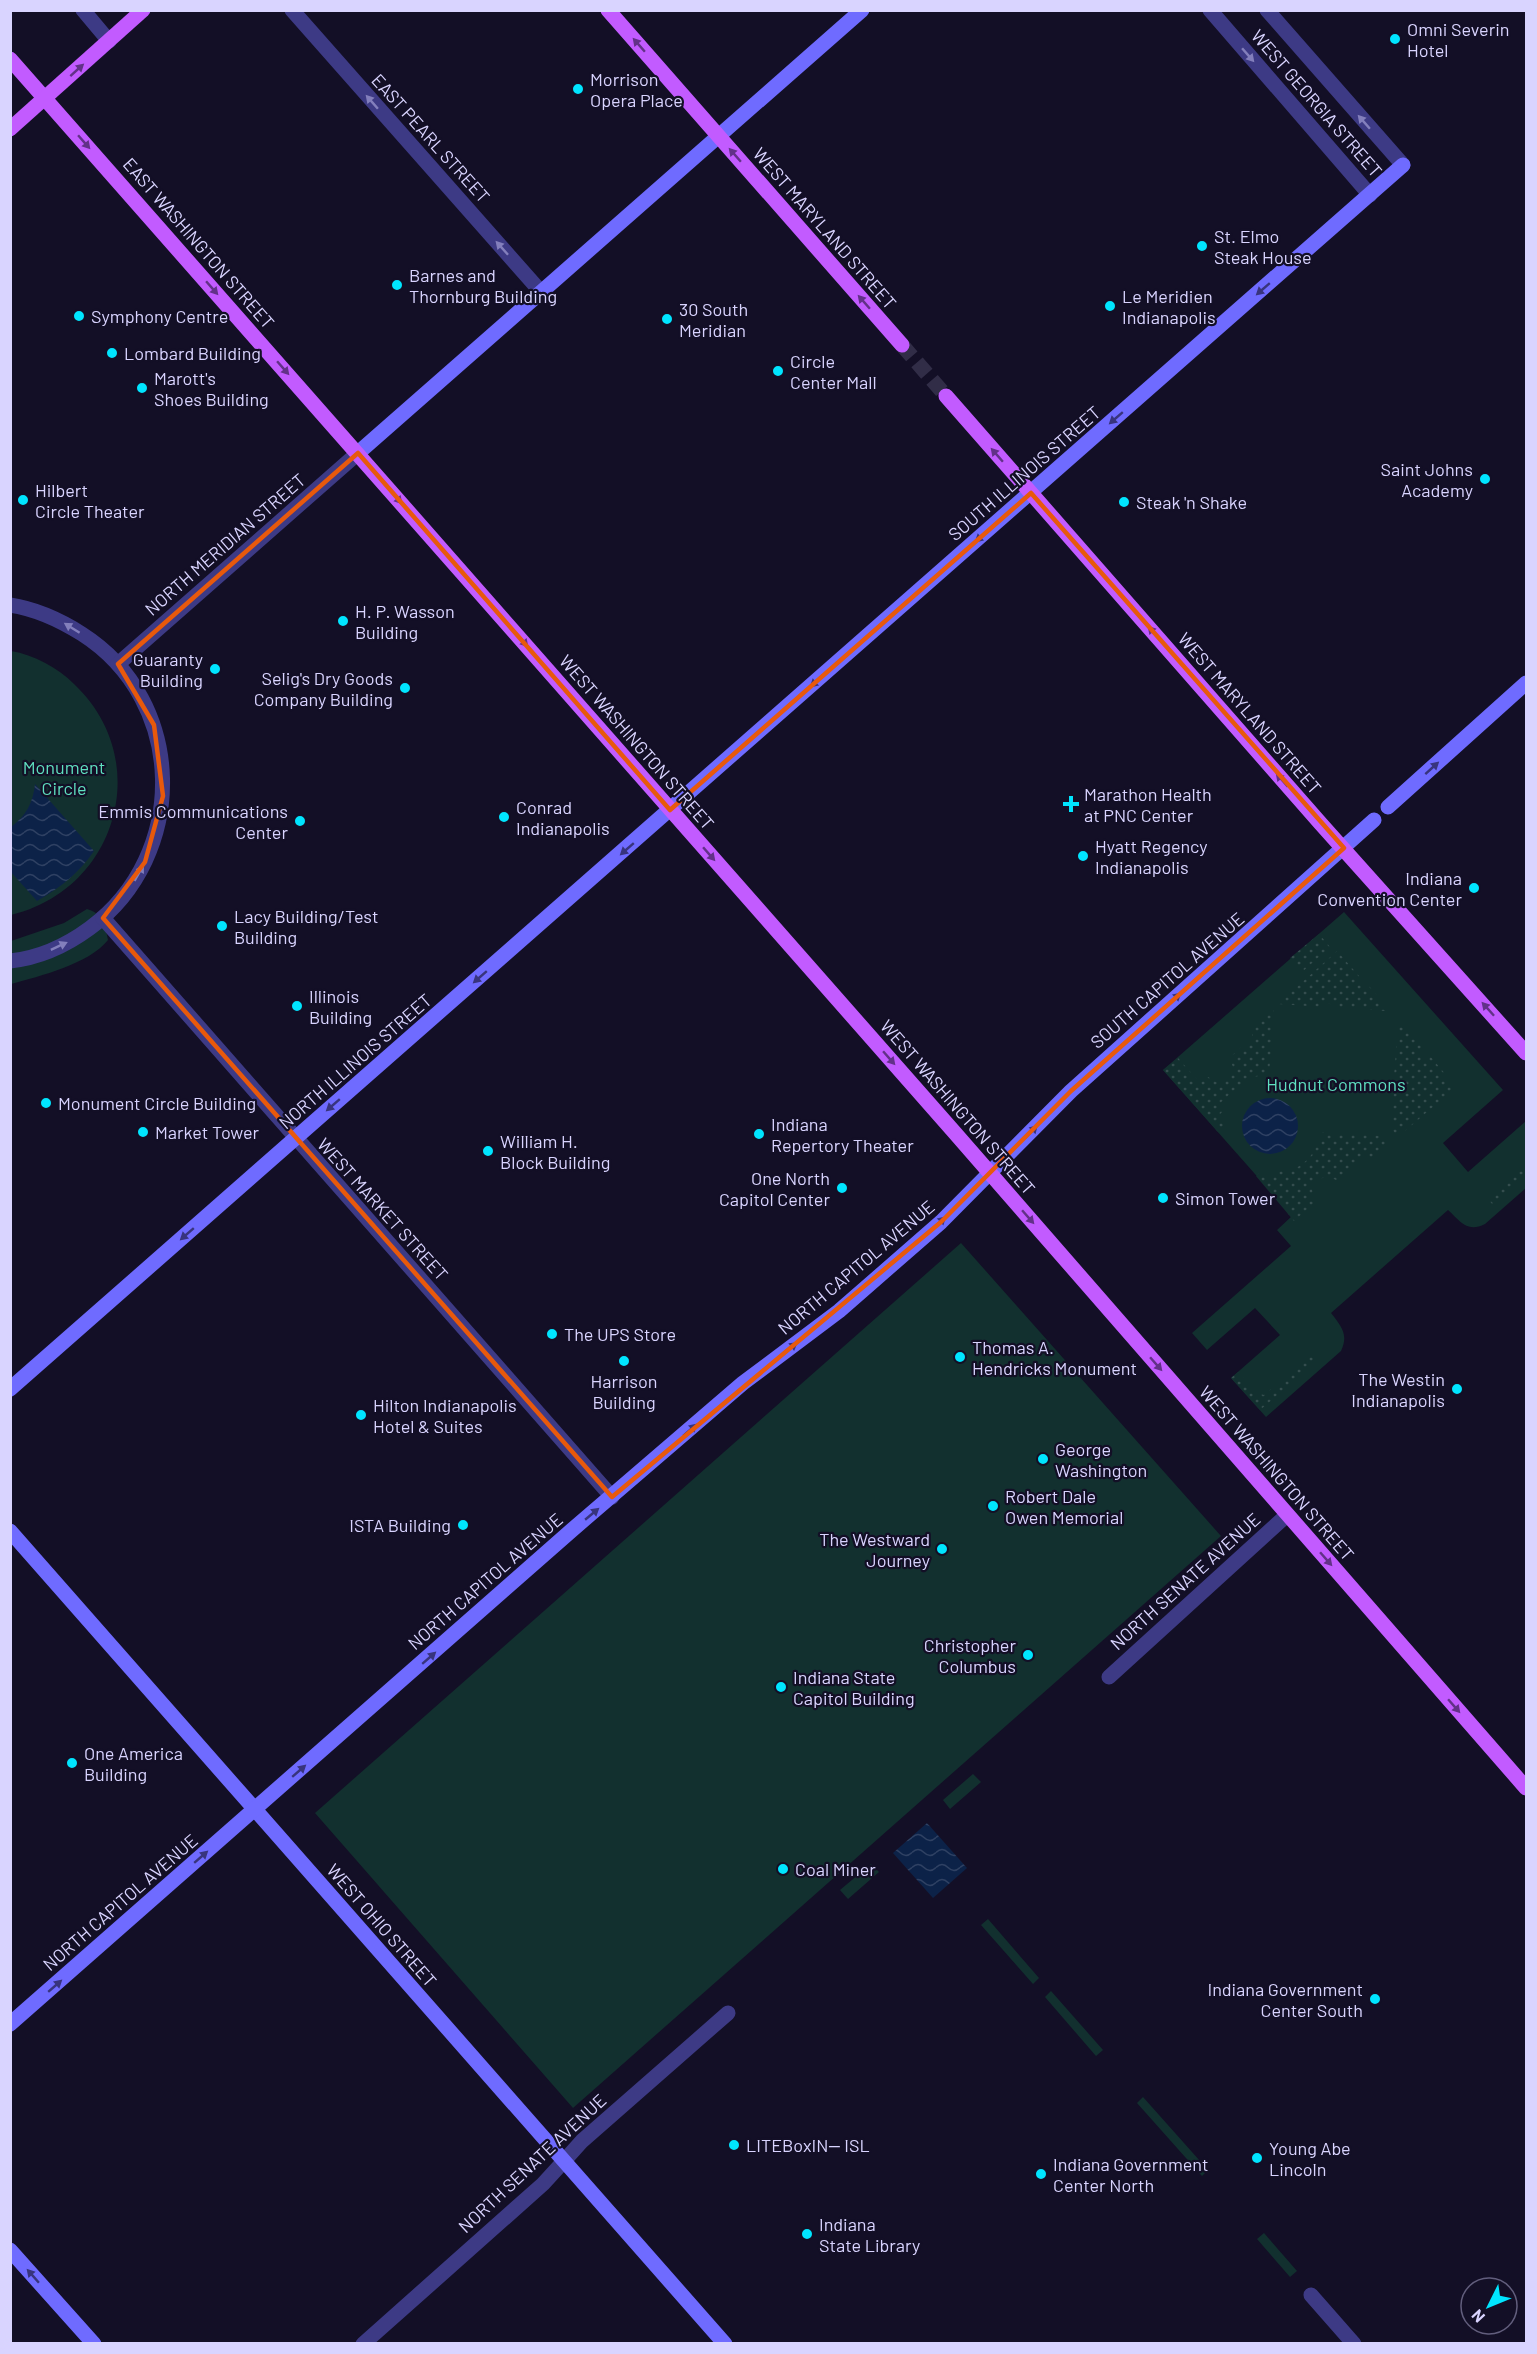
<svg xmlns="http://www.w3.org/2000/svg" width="1537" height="2354" viewBox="0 0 1537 2354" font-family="Barlow,sans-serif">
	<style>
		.green { fill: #12302f }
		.garden { fill: url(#garden-dots) }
		.water { fill: url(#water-waves) }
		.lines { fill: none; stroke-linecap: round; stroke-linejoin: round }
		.primary-tunnel { stroke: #312d47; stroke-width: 15; stroke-dasharray: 15 8; stroke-linecap: butt }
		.minor { stroke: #3d3a85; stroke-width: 15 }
		.tertiary { stroke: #3d3a85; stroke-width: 15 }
		.secondary { stroke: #6f6bff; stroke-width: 15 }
		.primary { stroke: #c25bff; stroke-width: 15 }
		.oneway { fill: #623188 }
		.oneway2 { fill: #837fbc }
		.oneway3 { fill: #38347d }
		.marked { fill: none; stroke: #e8590c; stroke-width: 4.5; stroke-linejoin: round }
		.poi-dot { fill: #00e5ff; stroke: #130f26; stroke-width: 2 }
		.labels { text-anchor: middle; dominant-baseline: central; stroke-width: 4.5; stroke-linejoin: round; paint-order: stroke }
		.poi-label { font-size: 18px; fill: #d9d4ff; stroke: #130f26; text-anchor: start }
		.street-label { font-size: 18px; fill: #d9d4ff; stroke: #130f26 }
		.park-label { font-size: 18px; fill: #5fe0c0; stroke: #130f26 }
	</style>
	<defs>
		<pattern id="garden-dots" width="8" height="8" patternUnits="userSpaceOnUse" patternTransform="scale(1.5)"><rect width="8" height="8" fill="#12302f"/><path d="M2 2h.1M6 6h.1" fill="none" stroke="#344d4e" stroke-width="1.8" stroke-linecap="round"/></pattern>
		<pattern id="water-waves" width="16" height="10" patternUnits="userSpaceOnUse" patternTransform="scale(1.5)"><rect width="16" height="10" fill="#0c2248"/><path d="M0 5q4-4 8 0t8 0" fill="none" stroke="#2f4163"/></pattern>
	</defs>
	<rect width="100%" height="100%" fill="#130f26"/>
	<g class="green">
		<path d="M11,651c23,4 46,16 63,33 81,76 43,206 -63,231z"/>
		<path d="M87,909c16,5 18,15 21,31 -19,24 -68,36 -97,44v-43l53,-18z"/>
		<path d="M1344,912l159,178 -60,53 25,29 58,-51v67l-41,36c-18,9 -25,-3 -37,-14l-117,103c10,13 18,21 10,38l-75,66 -35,-39 49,-43 -25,-27 -48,42 -15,-17 99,-87 -14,-16 15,-14 -129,-146z"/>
		<path d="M961,1243l260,293 -648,572 -258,-295z"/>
		<path d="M973,1774l8,8 -31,27 -7,-9z"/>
		<path d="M871,1864l8,8 -31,27 -8,-9z"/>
		<path d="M988,1919l51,59 -6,6 -52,-59z"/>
		<path d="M1051,1991l52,59 -7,6 -51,-59z"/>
		<path d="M1143,2097l65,73 -6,6 -65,-73z"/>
		<path d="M1264,2233l33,38 -7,6 -33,-38z"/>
	</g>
	<g class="garden">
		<path d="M1319,934l11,13 -28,25 -12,-14z"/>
		<path d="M1337,951l22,25 -1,2 1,6 9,1 19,22 -2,4 -50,-4 -6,-4 -6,4 -45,-3z"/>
		<path d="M1274,1006l-5,69c-22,-1 -34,15 -50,29l5,6 -7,7 8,10 -7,5 -55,-62 15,-12 22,25 8,-6 10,6 10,-4 6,-10 -5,-11 23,-20v-12z"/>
		<path d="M1402,1024l20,23v8l8,1 16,19 -1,7 2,4 9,1 -58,50 -7,-9 3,-40 4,-5 -4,-6 4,-52z"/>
		<path d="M1320,1132l62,4 7,8 -17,15 -4,-4 -30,26 -10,-5 -11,4 -5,10 4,11 -22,20 -38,-45 7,-6 8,9 12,-10 8,2c16,-8 27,-20 29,-39z"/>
		<path d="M1526,1165v11l-33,29 -5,-6z"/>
		<path d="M1314,1353l5,6 -59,51 -29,-32 7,-6 19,21 7,2z"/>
	</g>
	<g class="water">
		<path d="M35,784l59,67c-15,22 -34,37 -57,50l-27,-30 1,-44c15,-11 22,-24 24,-43z"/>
		<circle cx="1270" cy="1126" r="28"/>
		<path d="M927,1823l40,45 -34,30 -40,-45z"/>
	</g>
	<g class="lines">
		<path class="primary-tunnel" d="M902,345l44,51"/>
		<g class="minor">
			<path d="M83,10l26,31"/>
			<path d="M292,10l249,282"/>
			<path d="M1109,1677l178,-162"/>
			<path d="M564,2161l18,-20 146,-128"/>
			<path d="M1311,2295l43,49"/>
		</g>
		<g class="tertiary">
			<path d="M1210,10l160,185"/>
			<path d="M1267,10l136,155"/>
			<path d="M10,605c26,4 50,15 72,29 105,67 107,221 8,294 -23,17 -51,30 -80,33"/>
			<path d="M118,664l240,-211"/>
			<path d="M103,918l509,579"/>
			<path d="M363,2344l180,-160 21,-23"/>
		</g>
		<g class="secondary">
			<path d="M358,453l504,-443"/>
			<path d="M1388,807l138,-124"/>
			<path d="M10,1389l1393,-1224"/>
			<path d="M10,1531l715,813"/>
			<path d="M10,2024l562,-494 171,-147 96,-72 102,-89 130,-131 303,-271"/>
			<path d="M10,2250l84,94"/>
		</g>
		<g class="primary">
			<path d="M608,10l294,335"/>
			<path d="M10,59l945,1074 571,655"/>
			<path d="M10,129l133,-119"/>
			<path d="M946,396l375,428 205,229"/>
		</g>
	</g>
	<defs><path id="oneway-solid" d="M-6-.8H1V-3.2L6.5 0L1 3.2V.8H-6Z" transform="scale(1.5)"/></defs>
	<g class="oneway">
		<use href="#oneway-solid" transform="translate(639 45) rotate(-131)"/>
		<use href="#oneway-solid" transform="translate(77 70) rotate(-42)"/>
		<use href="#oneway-solid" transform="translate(84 142) rotate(49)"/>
		<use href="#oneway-solid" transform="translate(735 155) rotate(-131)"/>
		<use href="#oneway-solid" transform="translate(212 288) rotate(49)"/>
		<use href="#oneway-solid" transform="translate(864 302) rotate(-131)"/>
		<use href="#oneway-solid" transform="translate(283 368) rotate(49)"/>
		<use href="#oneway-solid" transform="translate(997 455) rotate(-131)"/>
		<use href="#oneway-solid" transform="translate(396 497) rotate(49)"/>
		<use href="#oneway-solid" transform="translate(1154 633) rotate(-131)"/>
		<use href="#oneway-solid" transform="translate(522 640) rotate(49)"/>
		<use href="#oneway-solid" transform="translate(1282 780) rotate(-131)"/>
		<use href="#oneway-solid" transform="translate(709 854) rotate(49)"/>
		<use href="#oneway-solid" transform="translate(1488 1009) rotate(-132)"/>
		<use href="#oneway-solid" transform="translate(889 1058) rotate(49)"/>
		<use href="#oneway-solid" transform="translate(1028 1217) rotate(49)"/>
		<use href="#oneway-solid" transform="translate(1156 1364) rotate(49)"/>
		<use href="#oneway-solid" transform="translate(1326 1559) rotate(49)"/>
		<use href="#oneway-solid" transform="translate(1454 1706) rotate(49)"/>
	</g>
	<g class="oneway2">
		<use href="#oneway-solid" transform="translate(1248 55) rotate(49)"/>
		<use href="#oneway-solid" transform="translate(372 102) rotate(-131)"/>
		<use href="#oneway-solid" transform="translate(1364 122) rotate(-131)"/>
		<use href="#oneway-solid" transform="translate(502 248) rotate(-132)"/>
		<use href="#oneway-solid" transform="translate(72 628) rotate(-148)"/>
		<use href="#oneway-solid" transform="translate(139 873) rotate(-60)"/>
		<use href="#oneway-solid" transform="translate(59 946) rotate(-25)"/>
	</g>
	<g class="oneway3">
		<use href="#oneway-solid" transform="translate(1263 289) rotate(139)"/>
		<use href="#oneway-solid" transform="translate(1116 418) rotate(139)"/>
		<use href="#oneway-solid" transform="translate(982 536) rotate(139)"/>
		<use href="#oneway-solid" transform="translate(817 681) rotate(139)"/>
		<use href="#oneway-solid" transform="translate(1432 768) rotate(-42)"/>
		<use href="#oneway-solid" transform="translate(627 849) rotate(139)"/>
		<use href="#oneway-solid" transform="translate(480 977) rotate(139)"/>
		<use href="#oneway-solid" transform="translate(1174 999) rotate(-41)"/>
		<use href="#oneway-solid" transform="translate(333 1105) rotate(139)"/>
		<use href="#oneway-solid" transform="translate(1031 1132) rotate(-46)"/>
		<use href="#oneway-solid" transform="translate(939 1223) rotate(-43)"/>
		<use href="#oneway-solid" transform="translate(187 1234) rotate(139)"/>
		<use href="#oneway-solid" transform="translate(790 1348) rotate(-37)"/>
		<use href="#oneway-solid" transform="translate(690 1430) rotate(-41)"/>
		<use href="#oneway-solid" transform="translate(592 1514) rotate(-40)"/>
		<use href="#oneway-solid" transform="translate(429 1658) rotate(-41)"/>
		<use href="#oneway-solid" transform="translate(299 1771) rotate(-41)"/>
		<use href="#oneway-solid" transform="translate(201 1857) rotate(-41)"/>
		<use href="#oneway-solid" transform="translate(55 1986) rotate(-41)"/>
		<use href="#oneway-solid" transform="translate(33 2276) rotate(-131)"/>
	</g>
	<path class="marked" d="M358,453l312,357 361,-317 313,355 -273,243 -130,131 -329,275 -509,-579 42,-56 18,-66 -9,-71 -36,-61z"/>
	<g class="poi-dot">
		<circle cx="1395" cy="39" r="6"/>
		<circle cx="578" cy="89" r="6"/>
		<circle cx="1202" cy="246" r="6"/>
		<circle cx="397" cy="285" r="6"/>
		<circle cx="1110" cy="306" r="6"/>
		<circle cx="79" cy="316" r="6"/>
		<circle cx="667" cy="319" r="6"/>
		<circle cx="112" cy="353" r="6"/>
		<circle cx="778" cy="371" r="6"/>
		<circle cx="142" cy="388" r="6"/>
		<circle cx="1485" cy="479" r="6"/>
		<circle cx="23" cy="500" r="6"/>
		<circle cx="1124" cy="502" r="6"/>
		<circle cx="343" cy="621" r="6"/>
		<circle cx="215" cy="669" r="6"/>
		<circle cx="405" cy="688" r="6"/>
		<path d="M1068 795h6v6h6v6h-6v6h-6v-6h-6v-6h6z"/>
		<circle cx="504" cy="817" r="6"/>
		<circle cx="300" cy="821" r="6"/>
		<circle cx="1083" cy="856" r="6"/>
		<circle cx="1474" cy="888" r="6"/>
		<circle cx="222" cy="926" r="6"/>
		<circle cx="297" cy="1006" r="6"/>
		<circle cx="46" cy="1103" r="6"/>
		<circle cx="143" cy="1132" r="6"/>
		<circle cx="759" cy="1134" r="6"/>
		<circle cx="488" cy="1151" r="6"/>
		<circle cx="842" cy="1188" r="6"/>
		<circle cx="1163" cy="1198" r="6"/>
		<circle cx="552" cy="1334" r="6"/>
		<circle cx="960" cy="1357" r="6"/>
		<circle cx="624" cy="1361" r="6"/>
		<circle cx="1457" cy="1389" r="6"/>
		<circle cx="361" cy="1415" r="6"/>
		<circle cx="1043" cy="1459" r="6"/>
		<circle cx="993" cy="1506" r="6"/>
		<circle cx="463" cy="1525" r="6"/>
		<circle cx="942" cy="1549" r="6"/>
		<circle cx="1028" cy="1655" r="6"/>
		<circle cx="781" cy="1687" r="6"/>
		<circle cx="72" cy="1763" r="6"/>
		<circle cx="783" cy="1869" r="6"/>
		<circle cx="1375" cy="1999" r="6"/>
		<circle cx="734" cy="2145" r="6"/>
		<circle cx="1257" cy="2158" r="6"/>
		<circle cx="1041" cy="2174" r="6"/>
		<circle cx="807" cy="2234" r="6"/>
	</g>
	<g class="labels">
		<g class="poi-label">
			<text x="1407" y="29">Omni Severin<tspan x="1407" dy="21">Hotel</tspan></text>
			<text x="590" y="79">Morrison<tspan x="590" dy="21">Opera Place</tspan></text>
			<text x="1214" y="236">St. Elmo<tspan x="1214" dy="21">Steak House</tspan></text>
			<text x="409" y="275">Barnes and<tspan x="409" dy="21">Thornburg Building</tspan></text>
			<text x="1122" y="296">Le Meridien<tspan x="1122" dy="21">Indianapolis</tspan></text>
			<text x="679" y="309">30 South<tspan x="679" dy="21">Meridian</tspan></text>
			<text x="91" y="316">Symphony Centre</text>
			<text x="124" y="353">Lombard Building</text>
			<text x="790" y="361">Circle<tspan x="790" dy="21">Center Mall</tspan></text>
			<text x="154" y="378">Marott's<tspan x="154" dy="21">Shoes Building</tspan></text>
			<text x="1473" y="469" text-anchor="end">Saint Johns<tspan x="1473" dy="21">Academy</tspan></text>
			<text x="35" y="490">Hilbert<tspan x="35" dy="21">Circle Theater</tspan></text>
			<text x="1136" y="502">Steak 'n Shake</text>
			<text x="355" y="611">H. P. Wasson<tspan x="355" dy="21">Building</tspan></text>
			<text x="203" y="659" text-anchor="end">Guaranty<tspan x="203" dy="21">Building</tspan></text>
			<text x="393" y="678" text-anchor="end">Selig's Dry Goods<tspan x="393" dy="21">Company Building</tspan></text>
			<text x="1084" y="794">Marathon Health<tspan x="1084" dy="21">at PNC Center</tspan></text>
			<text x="516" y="807">Conrad<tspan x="516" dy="21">Indianapolis</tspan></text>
			<text x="288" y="811" text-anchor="end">Emmis Communications<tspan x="288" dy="21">Center</tspan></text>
			<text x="1095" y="846">Hyatt Regency<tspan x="1095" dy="21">Indianapolis</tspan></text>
			<text x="1462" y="878" text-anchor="end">Indiana<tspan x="1462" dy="21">Convention Center</tspan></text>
			<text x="234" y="916">Lacy Building/Test<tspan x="234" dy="21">Building</tspan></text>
			<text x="309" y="996">Illinois<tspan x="309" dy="21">Building</tspan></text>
			<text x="58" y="1103">Monument Circle Building</text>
			<text x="771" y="1124">Indiana<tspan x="771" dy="21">Repertory Theater</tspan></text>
			<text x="155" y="1132">Market Tower</text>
			<text x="500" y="1141">William H.<tspan x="500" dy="21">Block Building</tspan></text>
			<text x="830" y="1178" text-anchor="end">One North<tspan x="830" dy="21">Capitol Center</tspan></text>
			<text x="1175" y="1198">Simon Tower</text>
			<text x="564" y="1334">The UPS Store</text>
			<text x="972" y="1347">Thomas A.<tspan x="972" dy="21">Hendricks Monument</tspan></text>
			<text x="1445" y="1379" text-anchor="end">The Westin<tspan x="1445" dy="21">Indianapolis</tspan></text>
			<text x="624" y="1381" text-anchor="middle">Harrison<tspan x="624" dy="21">Building</tspan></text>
			<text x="373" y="1405">Hilton Indianapolis<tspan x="373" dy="21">Hotel &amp; Suites</tspan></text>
			<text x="1055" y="1449">George<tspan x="1055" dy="21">Washington</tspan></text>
			<text x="1005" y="1496">Robert Dale<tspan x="1005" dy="21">Owen Memorial</tspan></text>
			<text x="451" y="1525" text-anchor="end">ISTA Building</text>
			<text x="930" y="1539" text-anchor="end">The Westward<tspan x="930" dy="21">Journey</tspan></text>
			<text x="1016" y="1645" text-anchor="end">Christopher<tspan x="1016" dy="21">Columbus</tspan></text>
			<text x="793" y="1677">Indiana State<tspan x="793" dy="21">Capitol Building</tspan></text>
			<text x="84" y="1753">One America<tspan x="84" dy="21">Building</tspan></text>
			<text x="795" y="1869">Coal Miner</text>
			<text x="1363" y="1989" text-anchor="end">Indiana Government<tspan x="1363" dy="21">Center South</tspan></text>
			<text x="746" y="2145">LITEBoxIN-- ISL</text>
			<text x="1269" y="2148">Young Abe<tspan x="1269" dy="21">Lincoln</tspan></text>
			<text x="1053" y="2164">Indiana Government<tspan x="1053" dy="21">Center North</tspan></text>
			<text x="819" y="2224">Indiana<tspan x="819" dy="21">State Library</tspan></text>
		</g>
		<g class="street-label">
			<text transform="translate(1317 103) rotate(49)">WEST GEORGIA STREET</text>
			<text transform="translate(431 138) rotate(48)">EAST PEARL STREET</text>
			<text transform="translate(825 228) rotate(49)">WEST MARYLAND STREET</text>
			<text transform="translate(199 243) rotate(49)">EAST WASHINGTON STREET</text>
			<text transform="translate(1024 473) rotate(-41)">SOUTH ILLINOIS STREET</text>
			<text transform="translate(225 544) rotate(-41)">NORTH MERIDIAN STREET</text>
			<text transform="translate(1250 713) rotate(49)">WEST MARYLAND STREET</text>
			<text transform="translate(637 742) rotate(49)">WEST WASHINGTON STREET</text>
			<text transform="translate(1167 980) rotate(-41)">SOUTH CAPITOL AVENUE</text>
			<text transform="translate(355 1061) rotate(-41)">NORTH ILLINOIS STREET</text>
			<text transform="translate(958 1107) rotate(49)">WEST WASHINGTON STREET</text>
			<text transform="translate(383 1209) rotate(48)">WEST MARKET STREET</text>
			<text transform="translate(856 1267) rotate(-40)">NORTH CAPITOL AVENUE</text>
			<text transform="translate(1277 1473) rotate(49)">WEST WASHINGTON STREET</text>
			<text transform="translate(485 1581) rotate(-41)">NORTH CAPITOL AVENUE</text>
			<text transform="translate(1185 1581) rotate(-42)">NORTH SENATE AVENUE</text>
			<text transform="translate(120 1902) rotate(-41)">NORTH CAPITOL AVENUE</text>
			<text transform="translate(382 1925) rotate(49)">WEST OHIO STREET</text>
			<text transform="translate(532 2163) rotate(-43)">NORTH SENATE AVENUE</text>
		</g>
		<g class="park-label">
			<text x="64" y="767">Monument<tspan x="64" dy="21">Circle</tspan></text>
			<text x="1336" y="1084">Hudnut Commons</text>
		</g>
	</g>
	<rect width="1537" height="2354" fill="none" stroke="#d9d4ff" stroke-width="24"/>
	<g transform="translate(1489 2306) rotate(227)"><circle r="28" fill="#130f26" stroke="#625e7d" stroke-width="1.5"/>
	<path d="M0-4.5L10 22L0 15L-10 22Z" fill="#00e5ff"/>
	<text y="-9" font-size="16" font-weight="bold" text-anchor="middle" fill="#d9d4ff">N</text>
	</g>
</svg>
